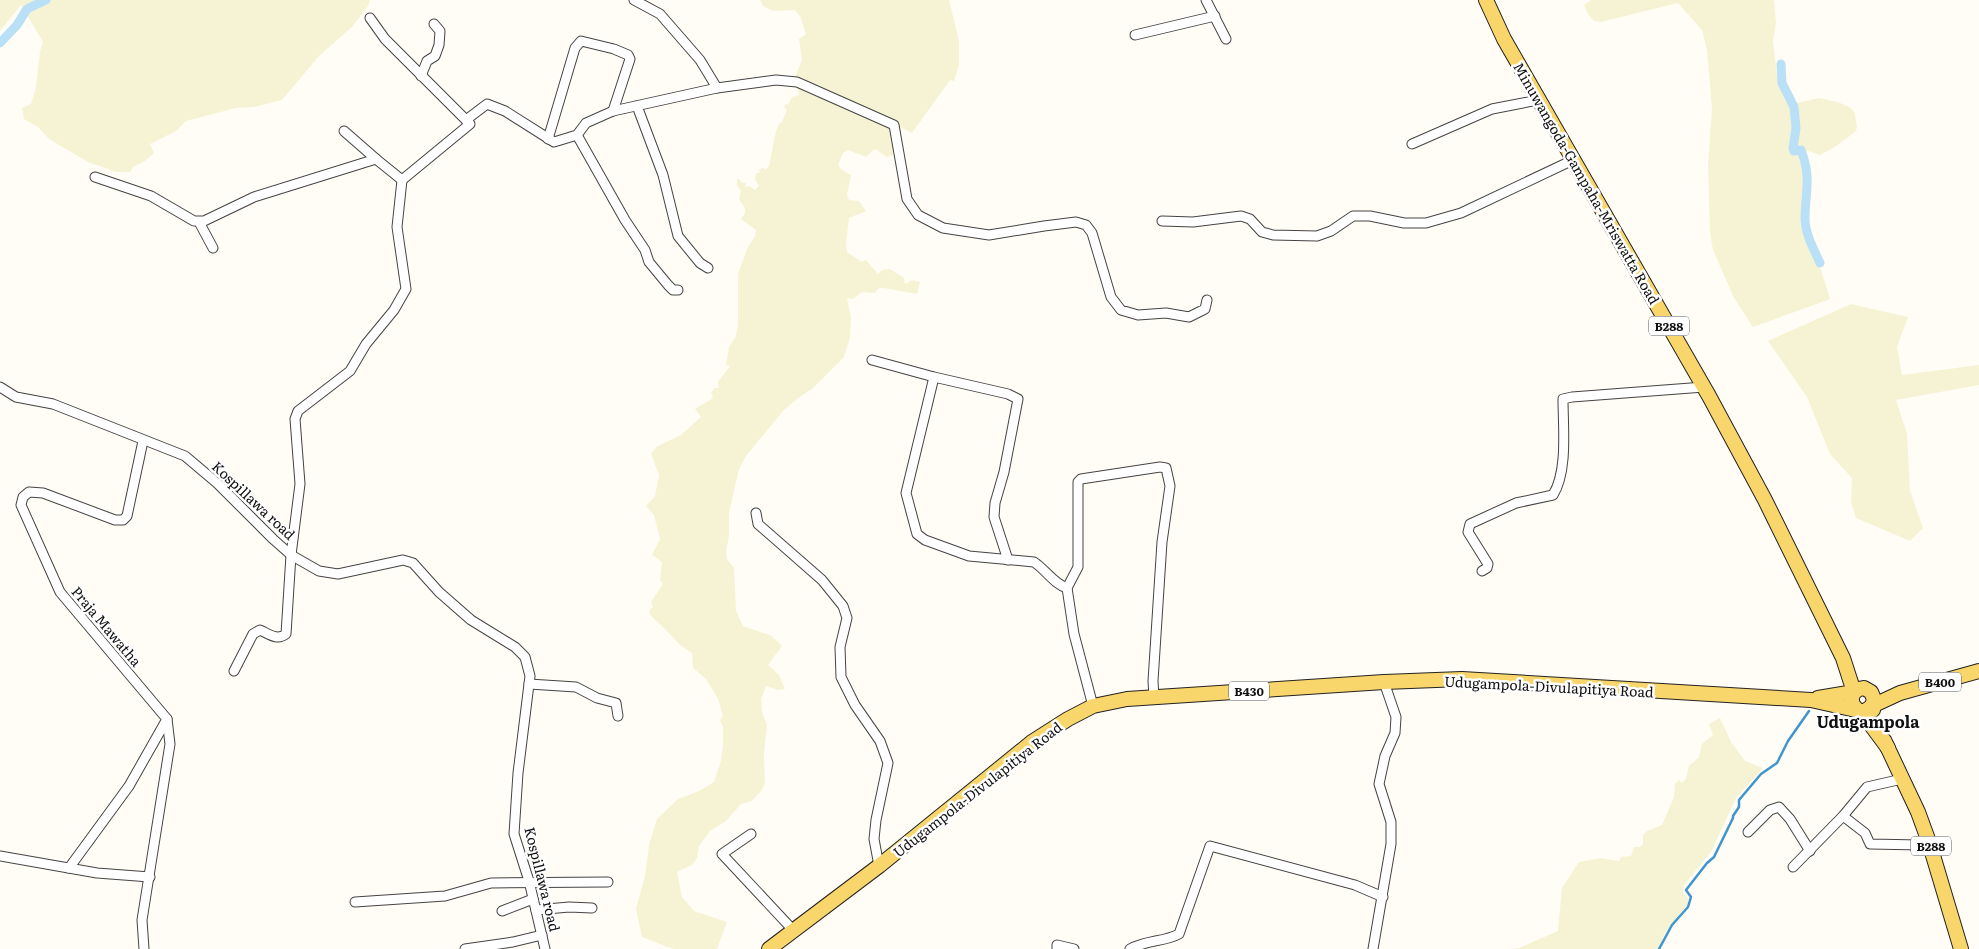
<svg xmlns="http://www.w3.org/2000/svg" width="1979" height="949" viewBox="0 0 1979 949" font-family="Literata,serif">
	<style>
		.farmland { fill: #f6f3d4 }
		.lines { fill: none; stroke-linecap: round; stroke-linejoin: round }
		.stream { stroke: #3f96cf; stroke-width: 2.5 }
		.canal { stroke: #b9e0f7; stroke-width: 9 }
		.street-casing { stroke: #444; stroke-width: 11 }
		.primary-casing { stroke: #222; stroke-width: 16 }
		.street { stroke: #fff; stroke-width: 9 }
		.primary { stroke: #f9d66b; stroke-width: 14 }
		.labels { text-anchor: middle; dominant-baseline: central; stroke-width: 5; stroke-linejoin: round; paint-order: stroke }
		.shield { fill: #fff; stroke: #585858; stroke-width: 1 }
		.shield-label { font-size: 12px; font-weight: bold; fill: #111 }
		.street-label { font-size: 14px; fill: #111; stroke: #fff }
		.quarter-label { font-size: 16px; font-weight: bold; fill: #111; stroke: #fff }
	</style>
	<rect width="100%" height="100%" fill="#fffdf5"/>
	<g class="farmland">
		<path d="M0,0h370l-2,6 -16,21 -34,30 -36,43 -28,7 -18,1 -50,13 -10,10 -26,13 4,9 -9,8 -12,6 -3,5h-14l-28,-10 -39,-23 -11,-12 -14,-8 -2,-11 9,-4 5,-17 4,-36 3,-9 -22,-37 -21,26z"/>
		<path d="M760,0h189l10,41v24l-5,16 -4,-1 -38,53 -14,-7 -7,4 3,21 -2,5 -5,1 -12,-8 -9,8 -18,-7 -5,3 -5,12 3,4 10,6 -4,20 2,5 10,1 7,10 -17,7 -3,26 1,8 15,10 4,-2 12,14 4,-4 8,-1 14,9 1,6 7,-4 8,2 -3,12 -33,-6h-5l-4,5 -13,-1 -9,7 -6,-1 4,20 -1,19 -6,20 -32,32 -14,9 -15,13 -37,45 -7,13 -10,44v23l-3,15 1,8 7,9 2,43 7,15 29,10 10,10 -14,19 11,10 6,14 -7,1 -12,-4 -5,13 1,13 5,13 -3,29 1,28 -3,8 -10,11 -11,3 -15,17 -16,10 -11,15 -2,12 -5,7 -15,7 5,25 12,14 33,11 -10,27h-44l-31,-12 -6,-28 9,-33 4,-31 8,-26 21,-20 21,-8 15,-9 7,-21 2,-18v-16l-3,-7 3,-4 -5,-17 -12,-20 -13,-11 -1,-15 -12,-8 -15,-16 -14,-13 -2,-5 4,-4 -2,-5 12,-18 -3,-4 2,-18 -10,-7 8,-16 -6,-24 -8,-9 9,-10 4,-21 -8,-21 5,-7 25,-12 20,-18 -6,-8 18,-11 -2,-6 4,-4h4l-1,-6 12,-16 -4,-1 3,-18 6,-9 3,-13v-51l9,-25 8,-13 1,-6 -15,-11 4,-6v-5l-6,-9 2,-8 -4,-6v-6h2l3,4h4l-1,4 4,-1 6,4 4,-4 -4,-7 1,-5 4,-2 -1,-3 5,-1 1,2 4,-4 7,-35 3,-7 3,-2 5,-12 -3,-3 2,-3 2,1 4,-8 7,-2 -4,-18 7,-17 -3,-21 7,-5 -6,-18 -5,-6 -22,1 -10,-5z"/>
		<path d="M1591,0h183l2,23 -3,18 5,44 15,19 26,-6 19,4 13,6 4,6 2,14 -2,4 -20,15 -15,8 -15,-5 -5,3 -1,3 6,23v20l-5,25 11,31 10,15 9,29 -77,28 -19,-29 -21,-48 -3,-17 -2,-68 4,-57 -5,-58 -5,-20 -24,-27 -77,19 -7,-1 -6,-7 -4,-9z"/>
		<path d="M1851,304l57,13 -11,30 5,28 77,-10v20l-83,15 11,34 3,57 13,37 -13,13 -54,-23 -5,-16 1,-24 -22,-24 -23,-57 -39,-56z"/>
		<path d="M1720,718l11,24 14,19 18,7 -27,30 -25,54 -27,33 -1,8 5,5v5l-24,31 -5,15h-148l8,-1 39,-17 4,-43 17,-26 22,-4 18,3 2,-4 10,-1 3,-9h6l3,-3v-9l4,-4 15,-6 12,-28 1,-13 4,-4 3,3 4,-4 3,-13 10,-9 3,-13 11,-9 -4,-11z"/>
	</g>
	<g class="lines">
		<path class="stream" d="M1659,949l13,-24 16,-18 3,-10 -5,-7 21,-27 7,-6 19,-39v-2l6,-9v-7l22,-26 16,-11 11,-22 21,-30"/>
		<g class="canal">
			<path d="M0,43l17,-18 10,-16 19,-9"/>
			<path d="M1781,64l1,19 12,24 2,21 -3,20 1,3 7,-1c11,29 4,41 4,69 0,14 9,31 15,44"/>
		</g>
		<defs>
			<g id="street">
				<path d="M634,0l26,14 40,46 17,28"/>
				<path d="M1206,0l20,39"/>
				<path d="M370,18l15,21 81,81"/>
				<path d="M1135,35l80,-19"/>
				<path d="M421,76l6,-15 8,-5 4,-11 1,-14 -6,-7"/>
				<path d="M637,106l26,69 15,61 22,27 8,5"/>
				<path d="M344,131l32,28"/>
				<path d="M577,135l48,85 20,30 4,12 19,23 5,5h5"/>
				<path d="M548,139l27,-91 6,-7 33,8 14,6 2,4 -17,52"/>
				<path d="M1412,144l80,-35 46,-9"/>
				<path d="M95,177l56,19 43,25h10l50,-24 122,-38 26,21 68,-56 -4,-4 21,-16 18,7 49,31 23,-7 9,-12 27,-12 104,-23 59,-8 21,2 97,43 13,74 11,16 25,13 46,7 55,-9 32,-4 10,3 6,8 19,64 10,13 17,5 28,-2 23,4 16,-8 2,-9"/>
				<path d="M1162,221l31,1 48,-6 9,3 12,13 11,3 44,1 14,-5 22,-15h17l34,7h22l35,-10 112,-53"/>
				<path d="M199,222l14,26"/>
				<path d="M872,360l62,17 74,17 10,5 -14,73 -9,31 -1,14 14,43"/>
				<path d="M934,377l-28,116 11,41 8,6 44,16 65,6c12,8 20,22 33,26l7,46 19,72"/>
				<path d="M0,387l16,10 37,7 132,52 32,27 56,56 18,16 28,16 19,3 65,-14 10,3 26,29 32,28 44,27 10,10 5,19 -12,97 -4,61 15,47 16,68"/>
				<path d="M756,513l2,11 64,56 21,26 4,12 -7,29 1,30 14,28 25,36 8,22 -12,57 -2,19 5,27"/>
				<path d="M1482,571l5,-3 1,-4 -20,-32 2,-8 46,-21 37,-8c15,-24 10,-68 10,-96l9,-2 132,-10"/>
				<path d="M1067,588l11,-21v-85l3,-3 79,-12 6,1 4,18 -8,56 -9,139 1,17"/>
				<path d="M234,671l19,-37 7,-4c9,4 17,11 26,4l5,-79 9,-71 -5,-65 3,-8 52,-40 16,-27 28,-34 12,-21 -9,-62 5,-47"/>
				<path d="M529,684l47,3 21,11 19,5 2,13"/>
				<path d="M1843,816l22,17 5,11 50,1 9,-3"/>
				<path d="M1748,832l22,-22 9,-3 11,12 20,32"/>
				<path d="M751,834l-29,20 71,76"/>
				<path d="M0,856l97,17 53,4"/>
				<path d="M1793,867l50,-51 24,-29 35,-8"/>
				<path d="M69,868l60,-82 38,-67 -107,-127 -39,-87 2,-8 6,-5 14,1 72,27h8l4,-4 16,-75"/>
				<path d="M355,902l90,-6 46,-13 117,-1"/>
				<path d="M536,910l33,-3 23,1"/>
				<path d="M502,911l31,-12"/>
				<path d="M144,949l-2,-29 28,-176 -3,-25"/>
				<path d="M465,949l48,-7 29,-7"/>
				<path d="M1057,949v-4l17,4"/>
				<path d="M1130,949c16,-9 34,-7 49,-15l31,-88 145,39 28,12"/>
				<path d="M1373,949l18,-105v-22l-12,-38 6,-28 10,-23 1,-16 -12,-35"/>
			</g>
			<g id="primary">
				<path d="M1486,0l18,39 205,357 56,104 78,158 11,34 -36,6"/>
				<path d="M1873,710l-1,-4 28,-13 79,-22"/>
				<path d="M1884,740l34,72 11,30 32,107"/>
				<path d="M769,949l110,-83 153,-124 36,-23 25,-13 34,-7 257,-17 78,-3 349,21 49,11h5l7,-5 2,-7 -3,-7 -7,-4c-10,1 -14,8 -11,17l15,16 20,27"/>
			</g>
		</defs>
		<use href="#street" class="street-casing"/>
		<use href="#primary" class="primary-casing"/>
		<use href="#street" class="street"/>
		<use href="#primary" class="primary"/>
	</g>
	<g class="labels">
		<g class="shield">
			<rect x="1649" y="316.5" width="40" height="19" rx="4"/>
			<rect x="1919" y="672.5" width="42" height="19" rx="4"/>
			<rect x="1229" y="681.5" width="40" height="19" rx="4"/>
			<rect x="1911" y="836.5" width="40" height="19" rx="4"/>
		</g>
		<g class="shield-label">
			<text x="1669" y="326">B288</text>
			<text x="1940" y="682">B400</text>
			<text x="1249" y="691">B430</text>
			<text x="1931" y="846">B288</text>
		</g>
		<g class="street-label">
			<text transform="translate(1587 183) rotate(60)">Minuwangoda-Gampaha-Mriswatta Road</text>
			<text transform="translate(254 500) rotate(43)">Kospillawa road</text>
			<text transform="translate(107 626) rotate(50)">Praja Mawatha</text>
			<text transform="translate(1549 686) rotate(3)">Udugampola-Divulapitiya Road</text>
			<text transform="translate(977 789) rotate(-38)">Udugampola-Divulapitiya Road</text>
			<text transform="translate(543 879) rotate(76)">Kospillawa road</text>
		</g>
		<g class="quarter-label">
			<text x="1868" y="721">Udugampola</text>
		</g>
	</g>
</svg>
